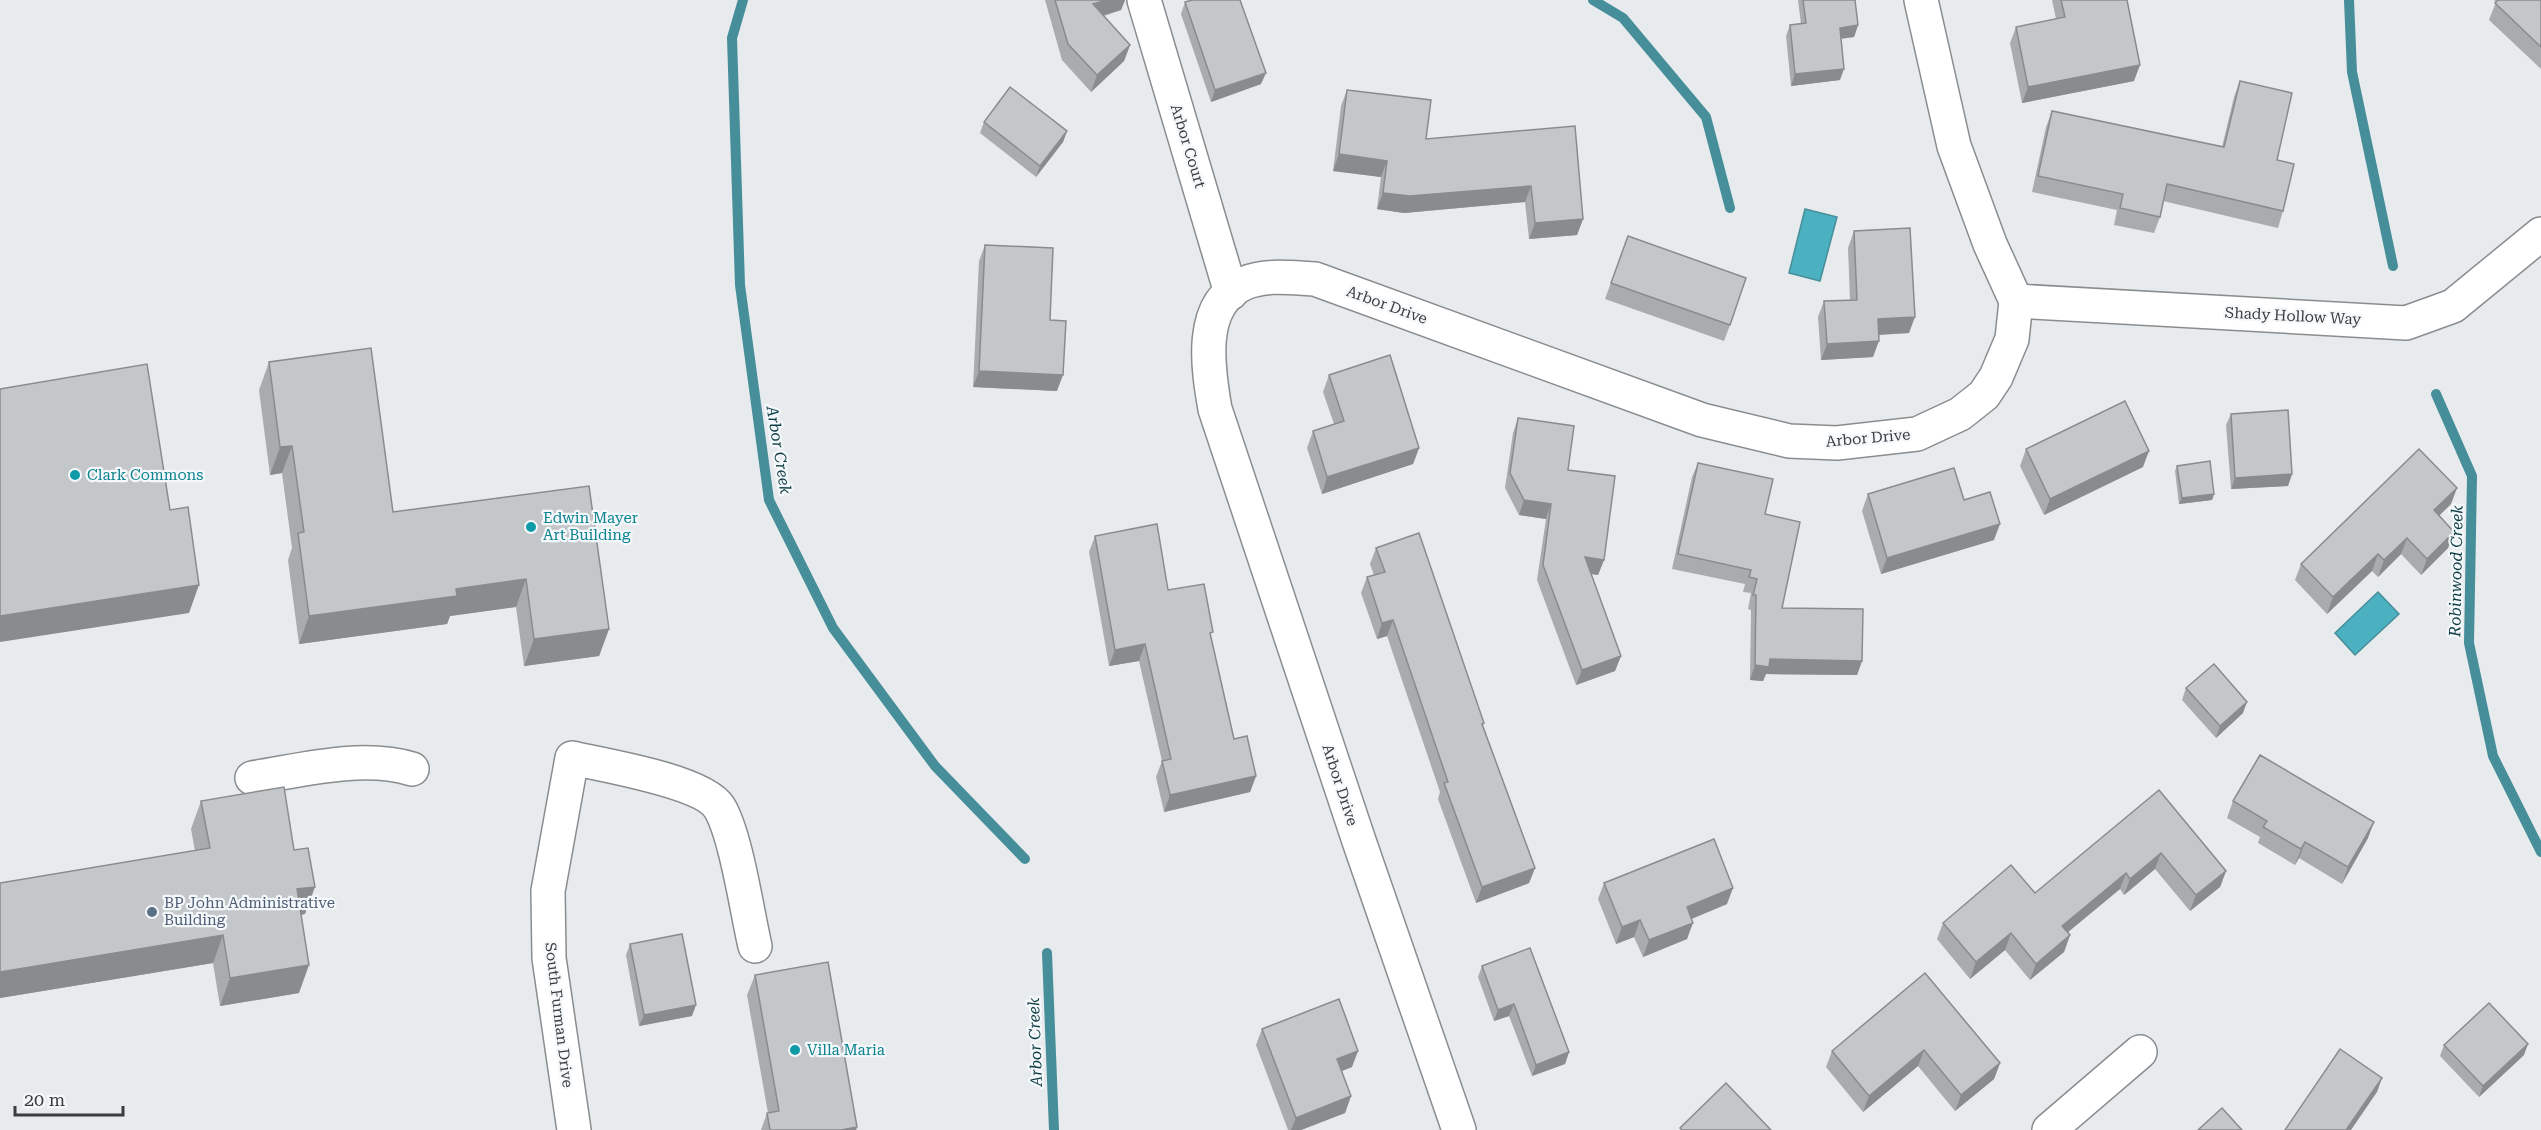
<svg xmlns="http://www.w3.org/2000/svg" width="2541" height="1130" viewBox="0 0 2541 1130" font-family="'Roboto Serif',serif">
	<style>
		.water { fill: #4bb1c1; stroke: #468e99; stroke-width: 1.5 }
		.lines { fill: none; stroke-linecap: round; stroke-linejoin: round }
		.stream { stroke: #468e99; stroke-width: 10 }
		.minor-casing { stroke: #8a8d8f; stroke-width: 36 }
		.minor { stroke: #fff; stroke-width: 33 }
		.wall { fill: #a9abae }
		.shaded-wall { fill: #898b8d }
		.building { fill: #c4c7ca; stroke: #898b8d; stroke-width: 1.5 }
		.culture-dot { fill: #0f9aa8; stroke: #f5f8fb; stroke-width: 2 }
		.service-dot { fill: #5c6f8a; stroke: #f5f8fb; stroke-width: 2 }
		.labels { text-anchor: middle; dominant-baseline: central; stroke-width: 4.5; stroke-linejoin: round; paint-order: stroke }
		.street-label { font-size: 15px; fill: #3a3c3d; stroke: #f5f8fb }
		.culture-label { font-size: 15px; fill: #0d838f; stroke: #f5f8fb; text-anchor: start }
		.service-label { font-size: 15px; fill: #4e5e75; stroke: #f5f8fb; text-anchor: start }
		.water-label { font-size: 16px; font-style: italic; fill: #0c3c43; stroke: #f5f8fb }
	</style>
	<rect width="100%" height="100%" fill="#e8ebed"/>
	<g class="water">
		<path d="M1805,209l32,8 -17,64 -31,-8z"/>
		<path d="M2378,592l21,22 -44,41 -20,-22z"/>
	</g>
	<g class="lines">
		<g class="stream">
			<path d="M743,0l-11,38 8,247 29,215 64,128 102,138 90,93"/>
			<path d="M1593,0l30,18 83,99 24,91"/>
			<path d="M2349,0l3,72 41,194"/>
			<path d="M2436,394l36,82 -3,167 24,113 48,96"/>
			<path d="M1047,953l7,177"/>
		</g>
		<defs>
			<g id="minor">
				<path d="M1144,0l87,293"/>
				<path d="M2016,301l390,22 47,-17 88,-72"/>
				<path d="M252,778c51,-8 110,-24 160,-9"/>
				<path d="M574,1130l-25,-172 -1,-67 24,-133c31,7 130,23 147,49 17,27 28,105 36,139"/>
				<path d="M1459,1130l-100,-289 -144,-432c-7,-40 -18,-106 30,-126 21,-9 48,-5 70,-4l387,141 87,21 48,2 80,-9 43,-20 24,-19 12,-18 16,-38 4,-38 -26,-57 -36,-98 -33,-146"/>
				<path d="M2049,1130l91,-78"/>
			</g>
		</defs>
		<use href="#minor" class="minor-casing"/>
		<use href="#minor" class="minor"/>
	</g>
	<g class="wall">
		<path d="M1045,0h80l-4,10 -17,6 26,29 -6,16 -33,31 -29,-32z"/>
		<path d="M1798,0h57l3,25 -4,12 -13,2 -1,41 -49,6 -5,-50 4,-11 11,-1z"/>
		<path d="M2052,0h75l7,81 -112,22 -12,-60 6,-16 40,-8z"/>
		<path d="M2494,0h47v69l-52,-49 7,-18z"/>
		<path d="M1185,2l76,82 -50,18 -30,-88z"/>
		<path d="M2240,81l37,79 6,51 -5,17 -115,-27 -3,16 -6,16 -40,-8 3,-15 -85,-18 14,-65 6,-16 170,36 12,-50z"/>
		<path d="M1347,90l79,49 149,-13 8,93 -6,16 -48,4 -4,-37 -121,11 -27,-4 4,-32 -48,-6 8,-65z"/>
		<path d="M984,122l83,9 -4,11 -27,35 -56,-44z"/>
		<path d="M1854,231l55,102 -30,2 -6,22 -52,3 -3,-43 6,-16 26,-1 -2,-52z"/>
		<path d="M1628,236l102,89 -6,16 -119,-42z"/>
		<path d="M985,245l65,75 7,71 -84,-4 6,-126z"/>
		<path d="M269,362l124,150 196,-26 20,143 -10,27 -75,10 -8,-59 -66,9 -3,8 -148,20 -11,-84 4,-12 -10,-75 -12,2 -11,-85z"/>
		<path d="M1329,375l90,73 -6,16 -91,30 -15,-46 6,-17 21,-7 -11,-32z"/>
		<path d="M2231,414l61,60 -4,12 -57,3 -5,-64z"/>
		<path d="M1518,418l50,52 36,90 -6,15 -7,-1 30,82 -6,15 -39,14 -39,-105 9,-61 -27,-4 -14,-27 8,-55z"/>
		<path d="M2026,449l117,18 -99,48 -24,-49z"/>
		<path d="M1698,463l67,51 17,94 80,53 -5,14 -91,-1 -3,7 -13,-1 1,-70 -3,-1 3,-16 -8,-1 2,-8 -73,-15 20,-92z"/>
		<path d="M2177,466l37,28 -2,6 -33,4 -4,-33z"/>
		<path d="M1868,494l96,6 30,40 -113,34 -19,-63z"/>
		<path d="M2451,504l-12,12 15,16 -6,16 -27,27 -20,-21 -23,23 -6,-6 -45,43 -32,-34 6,-16z"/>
		<path d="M1095,536l73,54 43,47 23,102 22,37 -6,16 -86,20 -8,-35 6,-16 -23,-100 -30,5 -20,-114z"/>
		<path d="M1376,548l108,175 -1,3 52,142 -6,15 -53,20 -38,-104 2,-7 -53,-156 -10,3 -16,-46 6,-16 7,-2 -4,-11z"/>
		<path d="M2186,688l57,25 -27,25 -34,-38z"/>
		<path d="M2159,790l67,81 -6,16 -30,24 -35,-42 -31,26 -4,-6 -52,43 2,3 -6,17 -34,28 -25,-30 -35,29 -33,-40 6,-16 92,-30z"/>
		<path d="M201,801l104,113 -4,1 -2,78 -79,13 -7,-43 -213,35v-115l195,-32 -4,-22z"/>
		<path d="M2233,801l135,37 -26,46 -43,-26 -4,7 -37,-22 2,-6 -33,-19z"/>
		<path d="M1604,883l123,21 -35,15 -5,20 -44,18 -9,-20 -18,7 -18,-45z"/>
		<path d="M630,944l62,72 -53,10 -13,-71z"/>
		<path d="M1482,966l87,86 -4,12 -33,12 -23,-60 -15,5 -16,-44z"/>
		<path d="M1925,973l75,90 -6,16 -39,32 -37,-45 -55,46 -37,-45 6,-16z"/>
		<path d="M755,975l102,152 -1,3h-95l6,-17h1l-21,-118z"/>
		<path d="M1262,1029l90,38 -10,4 9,25 -6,17 -44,17h-13l-32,-85z"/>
		<path d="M2444,1045l80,10 -45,42 -39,-41z"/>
	</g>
	<g class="shaded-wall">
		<path d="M1107,0h18l-4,10 -34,10 6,-16z"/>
		<path d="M1858,25l-4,12 -18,2 4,-11z"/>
		<path d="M1130,45l-6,16 -33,31 6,-17z"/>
		<path d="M2140,65l-6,16 -112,22 6,-16z"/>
		<path d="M1844,69l-4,11 -49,6 4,-12z"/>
		<path d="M1266,73l-5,11 -50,18 4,-12z"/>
		<path d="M1067,131l-4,11 -27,35 4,-11z"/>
		<path d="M1339,154l48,7 -6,16 -48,-6z"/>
		<path d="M1531,186l-6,16 -121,11 -27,-4 6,-16z"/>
		<path d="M1583,219l-6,16 -48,4 6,-16z"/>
		<path d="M1915,317l-6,16 -37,2 6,-16z"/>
		<path d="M1879,341l-6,16 -52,3 6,-16z"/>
		<path d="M979,371l84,4 -6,16 -84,-4z"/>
		<path d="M292,446l-10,27 -12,2 10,-28z"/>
		<path d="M1419,448l-6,16 -91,30 5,-17z"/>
		<path d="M2149,451l-6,16 -99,48 6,-16z"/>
		<path d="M2292,474l-4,12 -57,3 4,-11z"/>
		<path d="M2457,488l-6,16 -23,22 6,-16z"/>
		<path d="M2214,494l-2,6 -33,4 3,-6z"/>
		<path d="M1524,500l27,4 -5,15 -27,-4z"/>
		<path d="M2000,524l-6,16 -113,34 6,-16z"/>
		<path d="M2454,532l-6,16 -27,27 6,-16z"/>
		<path d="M2407,538l-6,16 -23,23 6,-17z"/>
		<path d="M2378,554l-6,17 -45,43 6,-17z"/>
		<path d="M1585,557l19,3 -6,15 -19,-3z"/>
		<path d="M526,579l-10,28 -66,9 -3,8 -148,20 10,-28 147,-27z"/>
		<path d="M199,585l-10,28 -189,29v-26z"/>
		<path d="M1393,620l-6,16 -10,3 5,-16z"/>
		<path d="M609,629l-10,27 -75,10 10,-27z"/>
		<path d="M1145,644l-6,17 -30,5 6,-16z"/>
		<path d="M1621,656l-6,15 -39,14 6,-15z"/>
		<path d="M1770,659l92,2 -5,14 -91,-1 -3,7 -13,-1 5,-15z"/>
		<path d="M2247,702l-4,11 -27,25 4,-12z"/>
		<path d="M1256,776l-6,16 -86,20 6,-17z"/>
		<path d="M2374,822l-6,16 -26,46 6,-17z"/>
		<path d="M2305,842l-6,16 -4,7 6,-16z"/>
		<path d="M2161,853l-6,16 -31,26 6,-16z"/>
		<path d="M1535,868l-6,15 -53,20 6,-16z"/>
		<path d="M2226,871l-6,16 -30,24 6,-16z"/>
		<path d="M2126,873l-6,16 -64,53 6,-16z"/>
		<path d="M315,887l-10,27 -18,3 10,-28z"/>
		<path d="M1733,888l-6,16 -46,19 6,-16z"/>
		<path d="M1640,920l-6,17 -18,7 6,-17z"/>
		<path d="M1693,923l-6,16 -44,18 6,-17z"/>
		<path d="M2011,933l-6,17 -35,29 6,-17z"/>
		<path d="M223,935l-10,28 -213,35v-26z"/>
		<path d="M2070,935l-6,17 -34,28 6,-16z"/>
		<path d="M309,965l-10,28 -79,13 10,-28z"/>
		<path d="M1514,1004l-5,12 -15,5 4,-11z"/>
		<path d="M696,1005l-4,11 -53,10 5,-11z"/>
		<path d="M2528,1044l-4,11 -45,42 4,-11z"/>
		<path d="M1924,1050l-6,16 -55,46 6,-16z"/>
		<path d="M1358,1051l-6,16 -21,8 6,-16z"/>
		<path d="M1569,1052l-4,12 -33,12 4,-11z"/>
		<path d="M2000,1063l-6,16 -39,32 6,-16z"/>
		<path d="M2382,1078l-5,14 -26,38h-5z"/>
		<path d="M1351,1096l-6,17 -44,17h-10l5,-12z"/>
		<path d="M857,1127l-1,3h-15z"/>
	</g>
	<g class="building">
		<path d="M1055,0h52l-14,4 37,41 -33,30 -29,-31z"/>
		<path d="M1192,0h48l26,73 -51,17 -30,-88z"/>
		<path d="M1803,0h52l3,25 -18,3 4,41 -49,5 -5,-49 16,-2z"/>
		<path d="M2061,0h66l13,65 -112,22 -12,-60 49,-10z"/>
		<path d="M2498,0h43v47l-46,-44z"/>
		<path d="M2240,81l52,12 -15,67 17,4 -11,47 -116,-27 -7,33 -40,-9 3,-14 -85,-18 14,-65 172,36z"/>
		<path d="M1010,87l57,44 -27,35 -56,-44z"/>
		<path d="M1347,90l84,10 -5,39 149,-13 8,93 -48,4 -4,-37 -121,10 -27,-3 4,-32 -48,-7z"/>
		<path d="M1910,228l5,89 -37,2 1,22 -52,3 -3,-43 33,-1 -3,-69z"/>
		<path d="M1628,236l118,42 -16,47 -119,-42z"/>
		<path d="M985,245l68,3 -3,72 16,1 -3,54 -84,-4z"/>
		<path d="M371,348l22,164 196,-26 20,143 -75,10 -8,-60 -70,10 1,7 -148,20 -11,-83 6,-1 -12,-86 -12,1 -11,-85z"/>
		<path d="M1390,355l29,93 -92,29 -14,-46 31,-10 -15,-46z"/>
		<path d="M147,364l23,146 18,-3 11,78 -199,31v-227z"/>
		<path d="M2125,401l24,50 -99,48 -24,-50z"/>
		<path d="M2288,410l4,64 -57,4 -4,-64z"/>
		<path d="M1518,418l56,8 -6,44 47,6 -11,84 -19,-3 36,99 -39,14 -39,-105 8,-61 -27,-4 -14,-27z"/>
		<path d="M2419,449l38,39 -23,22 20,22 -27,27 -20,-21 -23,22 -6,-6 -45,43 -32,-33z"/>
		<path d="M2210,461l4,33 -32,4 -5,-32z"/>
		<path d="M1698,463l75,16 -8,35 35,8 -18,86 81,1 -1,52 -92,-2 -1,8 -14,-2 1,-70h-3l4,-16 -8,-2 2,-7 -73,-16z"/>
		<path d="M1954,468l10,32 26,-8 10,32 -113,34 -19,-64z"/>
		<path d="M1157,524l11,66 36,-6 9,48 -3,1 24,106 13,-3 9,40 -86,19 -8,-34 9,-2 -26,-115 -30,6 -20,-114z"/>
		<path d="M1419,533l65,190 -2,1 53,144 -53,19 -38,-104 4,-1 -55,-162 -11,3 -15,-46 18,-5 -9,-24z"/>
		<path d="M2214,664l33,38 -27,24 -34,-38z"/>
		<path d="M2260,755l114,67 -26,45 -43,-25 -4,7 -38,-22 4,-6 -34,-20z"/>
		<path d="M284,787l10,63 14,-2 7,39 -18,2 12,76 -79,13 -7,-43 -223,37v-89l210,-35 -9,-47z"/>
		<path d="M2159,790l67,81 -30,24 -35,-42 -31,26 -4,-6 -64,53 8,9 -34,29 -25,-31 -35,29 -33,-39 68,-58 24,28z"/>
		<path d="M1714,839l19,49 -46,19 6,16 -44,17 -9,-20 -18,7 -18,-44z"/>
		<path d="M682,934l14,71 -52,10 -14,-71z"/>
		<path d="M1530,948l39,104 -33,13 -22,-61 -16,6 -16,-44z"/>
		<path d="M828,962l29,165 -16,3h-71l-3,-17 12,-2 -24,-136z"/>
		<path d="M1925,973l75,90 -39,32 -37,-45 -55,46 -37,-45z"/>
		<path d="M1339,999l19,52 -21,8 14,37 -55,22 -34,-89z"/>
		<path d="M2489,1003l39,41 -45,42 -39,-41z"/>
		<path d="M2340,1049l42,29 -36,52h-61z"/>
		<path d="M1726,1083l45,47h-89l-2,-2z"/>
		<path d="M2222,1108l20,22h-44z"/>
	</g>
	<g class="culture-dot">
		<circle cx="75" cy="475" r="6"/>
		<circle cx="531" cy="527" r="6"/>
		<circle cx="795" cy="1050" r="6"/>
	</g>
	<circle class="service-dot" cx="152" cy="912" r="6"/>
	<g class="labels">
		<g class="street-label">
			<text transform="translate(1188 146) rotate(73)">Arbor Court</text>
			<text transform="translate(1387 305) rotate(20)">Arbor Drive</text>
			<text transform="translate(2293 316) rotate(3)">Shady Hollow Way</text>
			<text transform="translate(1868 438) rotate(-5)">Arbor Drive</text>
			<text transform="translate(1340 785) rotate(72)">Arbor Drive</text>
			<text transform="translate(559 1015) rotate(83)">South Furman Drive</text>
		</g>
		<g class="culture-label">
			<text x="87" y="475">Clark Commons</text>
			<text x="543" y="518">Edwin Mayer<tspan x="543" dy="17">Art Building</tspan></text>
			<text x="807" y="1050">Villa Maria</text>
		</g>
		<g class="service-label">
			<text x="164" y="903">BP John Administrative<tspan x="164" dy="17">Building</tspan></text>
		</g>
		<g class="water-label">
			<text transform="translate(779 450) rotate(81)">Arbor Creek</text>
			<text transform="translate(2456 571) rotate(-89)">Robinwood Creek</text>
			<text transform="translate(1035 1042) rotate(-92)">Arbor Creek</text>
		</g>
	</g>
	<path d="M15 1106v9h108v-9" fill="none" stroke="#3a3c3d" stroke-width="3"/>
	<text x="24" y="1106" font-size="18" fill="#3a3c3d" stroke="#f5f8fb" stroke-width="4.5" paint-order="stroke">20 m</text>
</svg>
